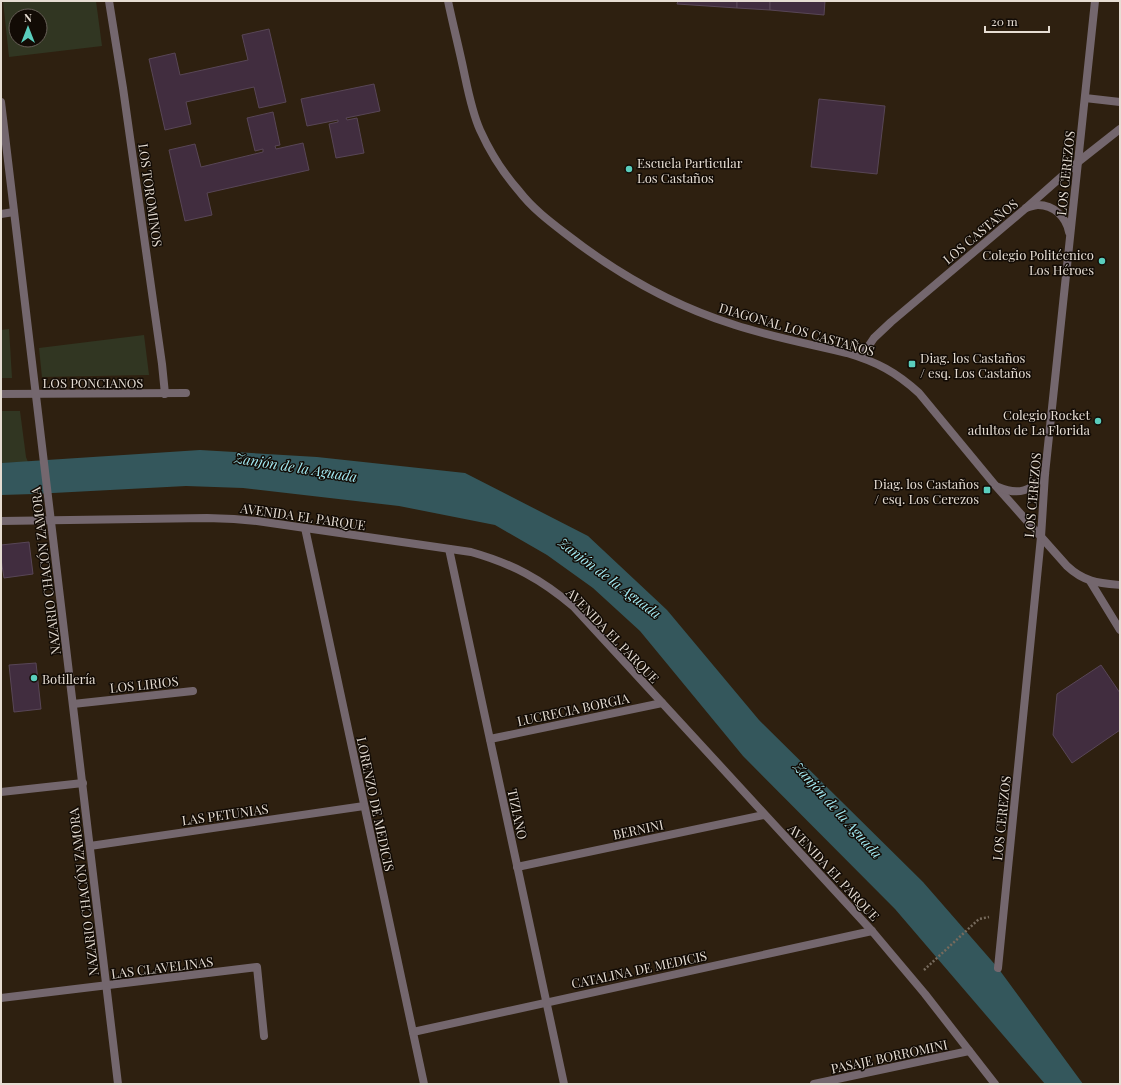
<svg xmlns="http://www.w3.org/2000/svg" width="1121" height="1085" viewBox="0 0 1121 1085" font-family="'Playfair Display',serif">
	<style>
		.green { fill: #313622; fill-rule: evenodd }
		.water { fill: #34575c }
		.building { fill: #412d3f; stroke: #584656 }
		.lines { fill: none; stroke-linecap: round; stroke-linejoin: round }
		.path { stroke: #776b5d; stroke-width: 2.5; stroke-dasharray: 2 2; stroke-linecap: butt }
		.minor { stroke: #74676e; stroke-width: 8 }
		.tertiary { stroke: #74676e; stroke-width: 8 }
		.poi-dot { fill: #5acebd; stroke: #120b05; stroke-width: 1.5 }
		.labels { text-anchor: middle; dominant-baseline: central; stroke-width: 3; stroke-linejoin: round; paint-order: stroke }
		.poi-label { font-size: 13px; fill: #e6ddd3; stroke: #120b05; text-anchor: start }
		.street-label { font-size: 13px; fill: #e6ddd3; stroke: #120b05 }
		.water-label { font-size: 14px; font-style: italic; fill: #a2e9f2; stroke: #120b05 }
	</style>
	<rect width="100%" height="100%" fill="#2e2010"/>
	<g class="green">
		<path d="M3,1h93l6,45 -93,11zM16,16h24v24h-24z"/>
		<path d="M9,329l3,49h-11v-48z"/>
		<path d="M144,335l5,40 -107,2 -3,-29z"/>
		<path d="M1,411h19l6,46 2,5 -27,1z"/>
	</g>
	<path class="water" d="M200,450l117,7 148,16 123,63 79,74 92,110 164,162 75,86 85,116h-38l-150,-175 -152,-153 -103,-125 -47,-43 -46,-33 -52,-30 -96,-19 -156,-18 -57,-2 -152,8 -33,1v-32z"/>
	<g class="building">
		<path d="M678,1h59v7l-60,-4z"/>
		<path d="M737,1h33v9l-33,-2z"/>
		<path d="M770,1h55l-1,14 -54,-5z"/>
		<path d="M269,29l17,73 -27,6 -5,-21 -68,15 5,22 -26,6 -16,-71 26,-6 5,22 68,-15 -6,-25z"/>
		<path d="M374,84l6,27 -34,7 1,2 10,-2 7,35 -28,5 -7,-34 9,-2v-2l-31,6 -6,-27z"/>
		<path d="M819,99l66,7 -8,68 -66,-7z"/>
		<path d="M273,112l7,33 -5,1 1,3 27,-6 6,27 -102,23 5,22 -27,6 -16,-71 26,-6 6,23 62,-15v-3l-8,2 -8,-33z"/>
		<path d="M29,542l4,32 -29,4 -3,-19v-14z"/>
		<path d="M36,663l5,46 -27,3 -5,-47z"/>
		<path d="M1101,665l19,28v37l-48,33 -19,-28 4,-41z"/>
	</g>
	<g class="lines">
		<path class="path" d="M924,970l55,-51 10,-2"/>
		<g class="minor">
			<path d="M109,1l14,87 39,276 3,30"/>
			<path d="M1085,98l35,4"/>
			<path d="M1,214l13,-2"/>
			<path d="M861,357l13,-19 17,-16 135,-114 52,-46 42,-33"/>
			<path d="M1,394l185,-1"/>
			<path d="M305,528l119,556"/>
			<path d="M449,549l115,535"/>
			<path d="M1090,581l30,49"/>
			<path d="M73,704l120,-13"/>
			<path d="M490,739l172,-36"/>
			<path d="M1,792l82,-9"/>
			<path d="M90,846l274,-40"/>
			<path d="M517,867l247,-52"/>
			<path d="M998,968l43,-431"/>
			<path d="M1,998l256,-31 7,69"/>
			<path d="M413,1032l459,-101"/>
			<path d="M814,1084l155,-33"/>
		</g>
		<g class="tertiary">
			<path d="M448,1c5,24 11,47 16,71 4,19 8,40 16,58 10,22 23,43 39,61 13,17 30,30 47,43 50,39 108,72 169,91 37,12 75,19 112,28 30,9 49,19 72,40l76,92 72,81c17,16 31,17 53,19"/>
			<path d="M1,102l117,982"/>
			<path d="M1026,208c4,-1 8,-3 12,-3 16,0 28,12 31,27"/>
			<path d="M998,487c21,9 33,4 47,-13"/>
			<path d="M1,521l206,-3 27,1 23,2 214,31c42,12 70,27 103,55l298,324 53,63 70,90"/>
			<path d="M1041,537l4,-63 50,-473"/>
		</g>
	</g>
	<g class="poi-dot">
		<circle cx="629" cy="169" r="4"/>
		<circle cx="1102" cy="261" r="4"/>
		<rect x="908" y="360" width="8" height="8" rx="2"/>
		<circle cx="1098" cy="421" r="4"/>
		<rect x="983" y="486" width="8" height="8" rx="2"/>
		<circle cx="34" cy="678" r="4"/>
	</g>
	<g class="labels">
		<g class="poi-label">
			<text x="637" y="162">Escuela Particular<tspan x="637" dy="15">Los Castaños</tspan></text>
			<text x="1094" y="254" text-anchor="end">Colegio Politécnico<tspan x="1094" dy="15">Los Héroes</tspan></text>
			<text x="920" y="357">Diag. los Castaños<tspan x="920" dy="15">/ esq. Los Castaños</tspan></text>
			<text x="1090" y="414" text-anchor="end">Colegio Rocket<tspan x="1090" dy="15">adultos de La Florida</tspan></text>
			<text x="979" y="483" text-anchor="end">Diag. los Castaños<tspan x="979" dy="15">/ esq. Los Cerezos</tspan></text>
			<text x="42" y="678">Botillería</text>
		</g>
		<g class="street-label">
			<text transform="translate(1065 173) rotate(-84)">LOS CEREZOS</text>
			<text transform="translate(151 195) rotate(82)">LOS TOROMINOS</text>
			<text transform="translate(980 231) rotate(-40)">LOS CASTAÑOS</text>
			<text transform="translate(797 329) rotate(16)">DIAGONAL LOS CASTAÑOS</text>
			<text x="93" y="382">LOS PONCIANOS</text>
			<text transform="translate(1032 495) rotate(-85)">LOS CEREZOS</text>
			<text transform="translate(303 516) rotate(8)">AVENIDA EL PARQUE</text>
			<text transform="translate(45 571) rotate(-97)">NAZARIO CHACÓN ZAMORA</text>
			<text transform="translate(613 635) rotate(46)">AVENIDA EL PARQUE</text>
			<text transform="translate(144 684) rotate(-6)">LOS LIRIOS</text>
			<text transform="translate(573 709) rotate(-12)">LUCRECIA BORGIA</text>
			<text transform="translate(376 804) rotate(78)">LORENZO DE MEDICIS</text>
			<text transform="translate(225 814) rotate(-8)">LAS PETUNIAS</text>
			<text transform="translate(518 814) rotate(78)">TIZIANO</text>
			<text transform="translate(1001 818) rotate(-84)">LOS CEREZOS</text>
			<text transform="translate(638 829) rotate(-12)">BERNINI</text>
			<text transform="translate(834 872) rotate(47)">AVENIDA EL PARQUE</text>
			<text transform="translate(83 892) rotate(-97)">NAZARIO CHACÓN ZAMORA</text>
			<text transform="translate(162 967) rotate(-7)">LAS CLAVELINAS</text>
			<text transform="translate(639 969) rotate(-12)">CATALINA DE MEDICIS</text>
			<text transform="translate(889 1056) rotate(-12)">PASAJE BORROMINI</text>
		</g>
		<g class="water-label">
			<text transform="translate(296 467) rotate(9)">Zanjón de la Aguada</text>
			<text transform="translate(610 578) rotate(37)">Zanjón de la Aguada</text>
			<text transform="translate(838 810) rotate(48)">Zanjón de la Aguada</text>
		</g>
	</g>
	<rect width="1121" height="1085" fill="none" stroke="#e6ddd3" stroke-width="4"/>
	<g transform="translate(28 28)"><circle r="19" fill="#120b05" stroke="#675f57"/>
	<path d="M0-3L7 15L0 10L-7 15Z" fill="#5acebd"/>
	<text y="-6" font-size="11" font-weight="bold" text-anchor="middle" fill="#e6ddd3">N</text>
	</g>
	<path d="M985 26v6h64v-6" fill="none" stroke="#e6ddd3" stroke-width="2"/>
	<text x="991" y="26" font-size="12" fill="#e6ddd3" stroke="#120b05" stroke-width="3" paint-order="stroke">20 m</text>
</svg>
